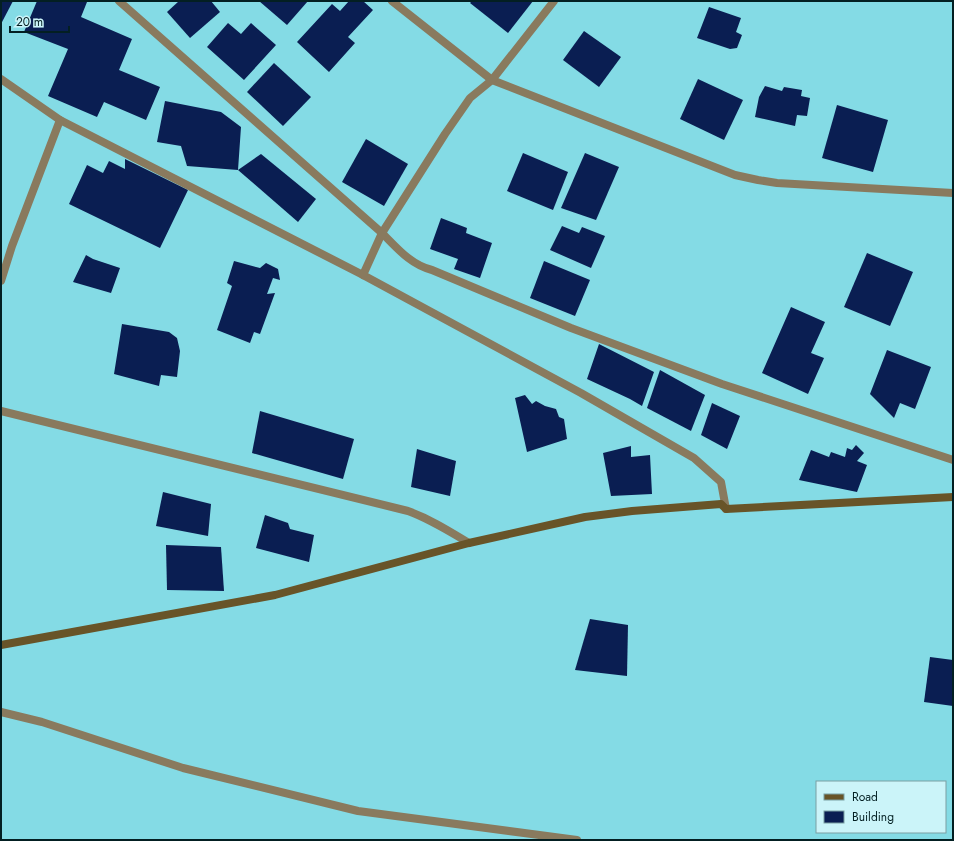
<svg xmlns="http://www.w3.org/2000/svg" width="954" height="841" viewBox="0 0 954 841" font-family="Jost,sans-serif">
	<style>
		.building { fill: #0a1e52 }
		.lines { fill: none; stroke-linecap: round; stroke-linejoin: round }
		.street { stroke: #897a5e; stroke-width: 8 }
		.secondary { stroke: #685428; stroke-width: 8 }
	</style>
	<rect width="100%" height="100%" fill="#84dbe5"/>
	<g class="building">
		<path d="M1,1h12l-12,23z"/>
		<path d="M37,1h47l3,1 -6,15 51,22 -13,31 41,17 -14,33 -42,-18 -7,15 -49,-21 20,-47 -44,-17z"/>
		<path d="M179,1h32l9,11 -30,26 -23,-26z"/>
		<path d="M259,1h49l-21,24z"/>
		<path d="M349,1h14l10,9 -25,27 7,6 -26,29 -32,-30 35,-38 8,7z"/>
		<path d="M472,1h61l-25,32 -38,-30z"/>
		<path d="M709,7l32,11 -5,14 6,3 -5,13 -7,1 -33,-11z"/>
		<path d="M228,23l13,11 10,-11 25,22 -32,35 -37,-33z"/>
		<path d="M584,31l37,26 -22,30 -36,-27z"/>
		<path d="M274,63l37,34 -28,29 -36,-34z"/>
		<path d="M698,79l45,21 -19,40 -44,-21z"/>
		<path d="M765,86l17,5 2,-4 18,3 -1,6 9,2 -3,18 -10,-1 -2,11 -40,-9 4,-20z"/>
		<path d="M165,101l56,11 20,15 -3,43 -51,-4 -6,-20 -24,-4z"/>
		<path d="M837,105l51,15 -15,52 -51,-14z"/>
		<path d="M366,139l42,25 -24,42 -42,-24z"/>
		<path d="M523,153l45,19 -15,38 -46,-19z"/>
		<path d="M585,153l34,14 -23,53 -35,-12z"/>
		<path d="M261,154l55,45 -18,23 -60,-52z"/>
		<path d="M125,159l63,31 -28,58 -91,-44 18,-39 16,8 6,-12 16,8z"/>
		<path d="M441,218l26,10 -1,5 26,10 -12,35 -26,-9 4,-10 -28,-10z"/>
		<path d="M562,226l17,7 3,-6 23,9 -14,32 -41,-18z"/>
		<path d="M867,253l46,19 -23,54 -46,-19z"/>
		<path d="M86,255l7,4 27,9 -9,25 -38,-11z"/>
		<path d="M234,261l26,7 6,-5 12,6 2,11 -7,-2 -6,16 8,-1 -15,41 -6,-2 -4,11 -33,-13 15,-44 -5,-3z"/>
		<path d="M544,261l46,19 -15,36 -45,-18z"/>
		<path d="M791,307l34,15 -14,31 13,5 -16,36 -46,-21z"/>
		<path d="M122,324l47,8 8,6 3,13 -3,26 -16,-2 -2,11 -45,-12z"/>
		<path d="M599,344l55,28 -12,34 -12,-7 -43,-20z"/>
		<path d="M887,350l44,17 -16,42 -15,-6 -6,15 -24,-24z"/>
		<path d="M660,370l45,25 -14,36 -44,-23z"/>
		<path d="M525,395l7,9 4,-3 9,5 11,3 3,8 5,2 3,20 -40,13 -12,-54z"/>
		<path d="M712,403l28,13 -13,33 -26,-14z"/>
		<path d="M260,411l94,28 -11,40 -91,-26z"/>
		<path d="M856,445l8,8 -7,8 10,4 -10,27 -58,-12 12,-30 18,7 2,-5 14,5 2,-9 5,2z"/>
		<path d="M631,446v11l19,-2 2,39 -41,2 -8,-43z"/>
		<path d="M417,449l39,12 -6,35 -39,-9z"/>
		<path d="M163,492l48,12 -3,32 -52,-10z"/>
		<path d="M265,515l23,8 2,6 24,6 -5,27 -53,-14z"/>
		<path d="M166,545l55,2 3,44 -57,-1z"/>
		<path d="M590,619l38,6 -1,51 -52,-6z"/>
		<path d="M930,657l23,3v46l-29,-4z"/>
	</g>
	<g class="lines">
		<g class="street">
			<path d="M119,1l263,232c15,15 29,32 50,37l139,58 151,56 231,76"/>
			<path d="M392,1l100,79 243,95 23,5 19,3 176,10"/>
			<path d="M1,79l59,41 303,155 218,118 113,65 27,24 5,27"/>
			<path d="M363,275l19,-42 63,-99 25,-36 22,-18 62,-79"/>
			<path d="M1,281l11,-35 48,-126"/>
			<path d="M1,411l407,100c22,8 41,20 61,32"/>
			<path d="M1,712l41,10 141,46 175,43 219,29"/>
		</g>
		<path class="secondary" d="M1,645l274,-50 194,-52 116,-26 47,-6 89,-7 5,5 227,-12"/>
	</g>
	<rect width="954" height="841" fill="none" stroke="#031f22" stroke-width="4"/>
	<rect x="816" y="781" width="130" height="52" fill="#cbf4f9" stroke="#7b9fa3"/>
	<rect x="824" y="794" width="20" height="6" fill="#685428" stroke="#7b9fa3"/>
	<text x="852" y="801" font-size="12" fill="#031f22">Road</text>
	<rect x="824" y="811" width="20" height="12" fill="#0a1e52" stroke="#7b9fa3"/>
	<text x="852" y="821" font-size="12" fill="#031f22">Building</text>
	<path d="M10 26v6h59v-6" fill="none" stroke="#031f22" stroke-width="2"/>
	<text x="16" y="26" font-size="12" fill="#031f22" stroke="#cbf4f9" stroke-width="3" paint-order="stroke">20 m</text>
</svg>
